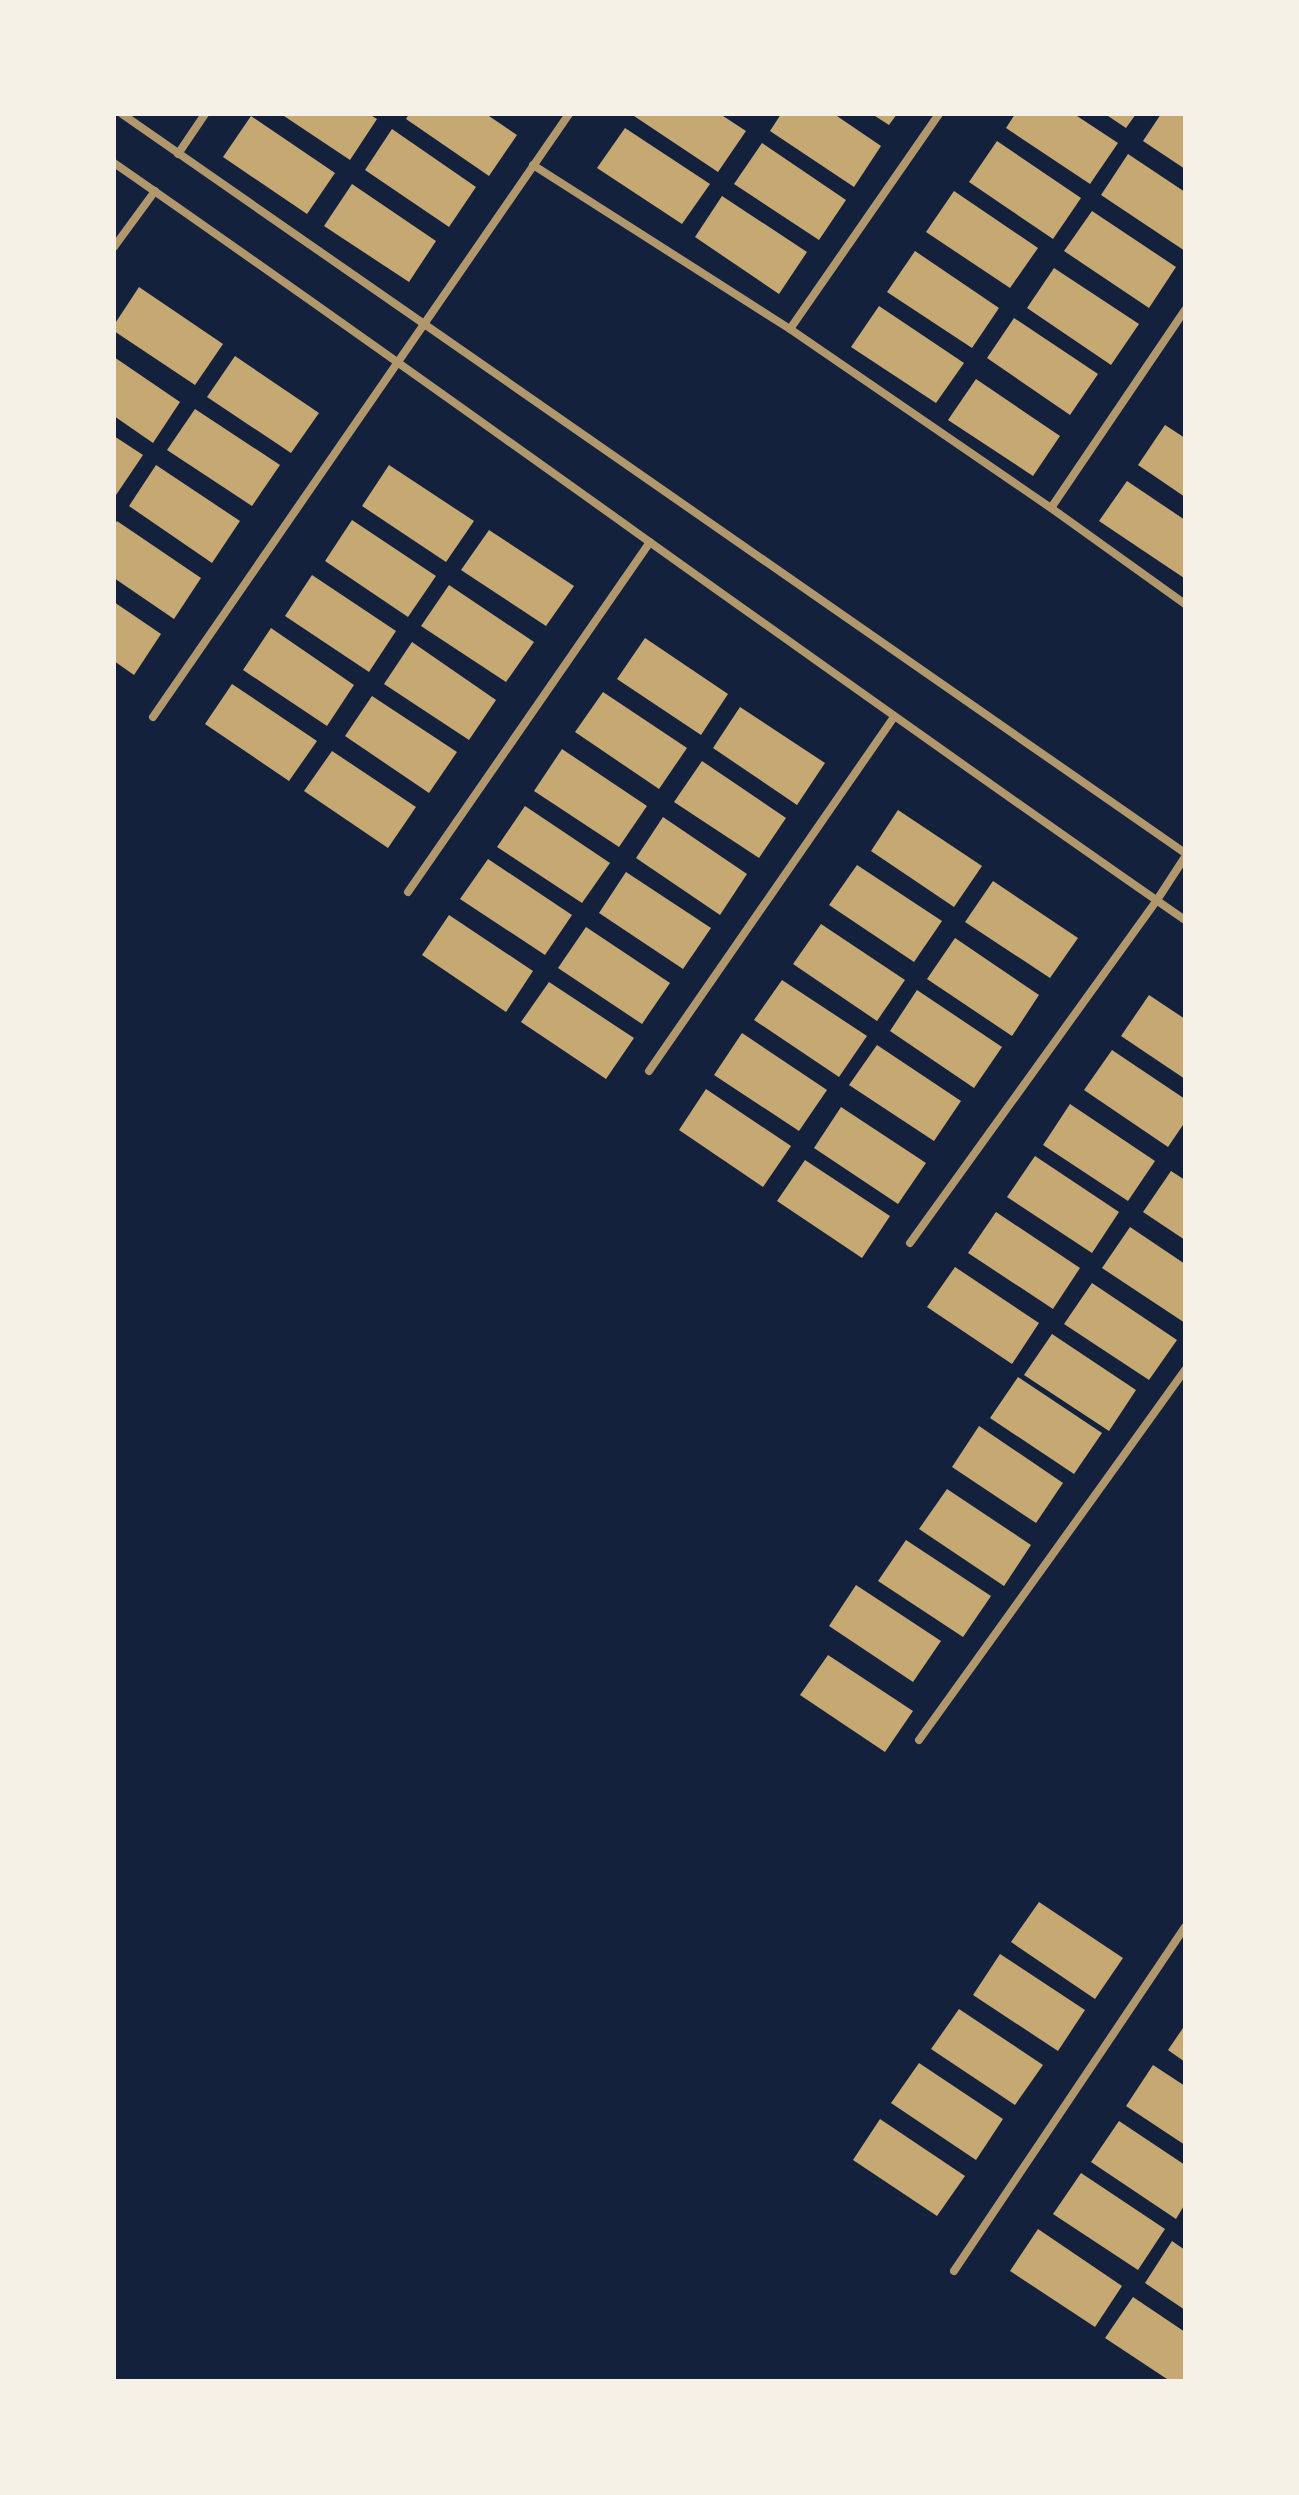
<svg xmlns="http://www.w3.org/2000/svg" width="1299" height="2495" viewBox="0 0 1299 2495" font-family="Karla,sans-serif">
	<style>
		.building { fill: #c6a872 }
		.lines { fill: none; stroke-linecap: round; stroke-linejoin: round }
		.minor { stroke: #b1986c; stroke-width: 8 }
	</style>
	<rect width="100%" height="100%" fill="#14213d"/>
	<g class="building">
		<path d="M281,114h88l8,5 -27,41z"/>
		<path d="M409,114h77l31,21 -28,41 -83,-57z"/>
		<path d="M635,114h85l26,17 -28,41 -84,-56z"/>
		<path d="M781,114h53l47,32 -27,41 -84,-56z"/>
		<path d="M872,114h25l-8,11z"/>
		<path d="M1015,114h59l44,29 -28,41 -84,-56z"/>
		<path d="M1105,114h31l-10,14z"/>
		<path d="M1161,114h24v55l-42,-28z"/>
		<path d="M251,116l84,57 -28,41 -84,-57z"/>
		<path d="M625,128l85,56 -28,40 -85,-56z"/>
		<path d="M392,129l84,58 -27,40 -84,-57z"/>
		<path d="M997,141l84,57 -28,41 -84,-57z"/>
		<path d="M762,143l84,57 -27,40 -85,-56z"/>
		<path d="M1128,154l57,38v59l-84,-56z"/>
		<path d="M352,184l84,57 -27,41 -85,-56z"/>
		<path d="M954,191l84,57 -28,40 -84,-56z"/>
		<path d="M722,196l85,56 -28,42 -84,-57z"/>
		<path d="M1092,211l84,56 -27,41 -85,-57z"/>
		<path d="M915,251l84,57 -27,40 -85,-56z"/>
		<path d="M1054,268l85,56 -28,41 -84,-57z"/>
		<path d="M139,287l84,57 -28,41 -81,-54v-6z"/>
		<path d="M879,306l85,57 -28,40 -85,-56z"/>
		<path d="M1014,318l84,56 -28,41 -83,-57z"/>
		<path d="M235,356l84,57 -28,40 -84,-56z"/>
		<path d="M114,357l66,45 -27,41 -39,-27z"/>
		<path d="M976,379l84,57 -27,40 -85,-56z"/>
		<path d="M195,409l85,56 -28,41 -85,-56z"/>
		<path d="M1165,425l20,13v59l-47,-32z"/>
		<path d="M114,436l29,19 -29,43z"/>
		<path d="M156,465l84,56 -28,42 -83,-57z"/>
		<path d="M389,465l85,56 -28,41 -84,-56z"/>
		<path d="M1127,481l58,39 -1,58 -85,-57z"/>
		<path d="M352,520l84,56 -28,41 -83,-56z"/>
		<path d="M117,521l84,57 -27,41 -60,-41v-52z"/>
		<path d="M489,530l85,56 -28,40 -85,-56z"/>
		<path d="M312,575l84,56 -27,41 -84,-56z"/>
		<path d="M449,585l85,57 -28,40 -85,-56z"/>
		<path d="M114,602l47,32 -27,41 -20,-14z"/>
		<path d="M271,628l83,57 -27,41 -84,-56z"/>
		<path d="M645,638l83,56 -27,41 -84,-56z"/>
		<path d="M412,642l84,58 -27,40 -85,-56z"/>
		<path d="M232,684l85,57 -28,40 -84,-57z"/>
		<path d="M603,692l84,56 -28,41 -84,-57z"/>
		<path d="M372,696l85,56 -28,41 -84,-57z"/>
		<path d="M740,707l85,56 -28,42 -84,-57z"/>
		<path d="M562,749l85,57 -28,41 -85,-56z"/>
		<path d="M332,751l84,56 -28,41 -84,-57z"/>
		<path d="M702,761l84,57 -27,40 -85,-56z"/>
		<path d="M525,806l85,57 -28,40 -85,-56z"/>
		<path d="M898,810l84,56 -28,41 -83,-56z"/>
		<path d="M663,817l84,57 -27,41 -84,-57z"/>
		<path d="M488,859l84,56 -27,40 -85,-56z"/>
		<path d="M857,865l85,56 -28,41 -85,-57z"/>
		<path d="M626,872l85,56 -28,41 -84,-56z"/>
		<path d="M993,881l85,57 -28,40 -85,-56z"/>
		<path d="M449,915l84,56 -27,41 -84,-57z"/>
		<path d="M821,924l84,56 -28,41 -84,-57z"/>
		<path d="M586,927l84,56 -28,41 -84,-56z"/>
		<path d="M955,938l84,57 -27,41 -85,-57z"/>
		<path d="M782,980l85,56 -28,41 -85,-57z"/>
		<path d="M549,982l85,56 -28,41 -85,-57z"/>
		<path d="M917,990l85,57 -28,41 -84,-57z"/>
		<path d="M1149,995l36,24v60l-64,-43z"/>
		<path d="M742,1033l85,57 -28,41 -85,-56z"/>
		<path d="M877,1045l84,56 -27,40 -85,-56z"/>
		<path d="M1112,1050l73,49v23l-17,25 -84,-57z"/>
		<path d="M706,1089l85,57 -28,41 -84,-57z"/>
		<path d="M1070,1104l85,57 -27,40 -85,-56z"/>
		<path d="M841,1107l85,56 -28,41 -84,-56z"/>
		<path d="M1035,1156l84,56 -27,41 -85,-56z"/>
		<path d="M805,1160l85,56 -28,42 -85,-57z"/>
		<path d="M1171,1171l14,9v60l-42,-28z"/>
		<path d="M996,1212l84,56 -27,41 -85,-56z"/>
		<path d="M1130,1227l55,37v59l-83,-55z"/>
		<path d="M955,1267l84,56 -27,41 -85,-57z"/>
		<path d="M1092,1283l85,57 -28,40 -85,-56z"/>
		<path d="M1052,1334l84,56 -27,41 -85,-56z"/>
		<path d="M1018,1377l84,56 -28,41 -84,-56z"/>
		<path d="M979,1426l84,57 -27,40 -84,-56z"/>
		<path d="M947,1489l84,56 -27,41 -85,-57z"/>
		<path d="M906,1540l85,56 -28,41 -85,-56z"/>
		<path d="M856,1585l85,56 -28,41 -84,-56z"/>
		<path d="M828,1655l85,56 -28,41 -85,-57z"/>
		<path d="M1039,1902l84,56 -28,41 -84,-57z"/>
		<path d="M1000,1954l85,56 -27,41 -85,-56z"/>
		<path d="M959,2009l84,56 -28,40 -84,-56z"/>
		<path d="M1185,2025v37l-17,-12z"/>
		<path d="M919,2063l84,56 -27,41 -85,-57z"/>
		<path d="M1153,2065l32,21v59l-59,-39z"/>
		<path d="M880,2119l85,57 -28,40 -84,-56z"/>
		<path d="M1119,2121l66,44v39l-9,15 -85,-57z"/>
		<path d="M1081,2173l84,56 -27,41 -85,-56z"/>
		<path d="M1038,2229l84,57 -27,41 -85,-56z"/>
		<path d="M1172,2241l13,9v60l-40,-27z"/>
		<path d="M1133,2297l52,35v49h-15l-65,-43z"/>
	</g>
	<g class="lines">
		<g class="minor">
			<path d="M122,114l1063,739"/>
			<path d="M178,154l27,-40"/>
			<path d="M114,163c359,249 711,508 1071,757"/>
			<path d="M533,165l257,164 261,179 134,96"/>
			<path d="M114,247l41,-56"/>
			<path d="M790,329l149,-215"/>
			<path d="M1051,508l134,-198"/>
			<path d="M153,717l416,-603"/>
			<path d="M408,892l242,-350"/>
			<path d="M649,1071l245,-354"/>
			<path d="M910,1243l247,-343 28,-43"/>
			<path d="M919,1740l266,-370"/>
			<path d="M954,2271l231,-344"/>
		</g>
	</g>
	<rect width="1299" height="2495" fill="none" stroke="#f6f1e7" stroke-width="232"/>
</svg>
